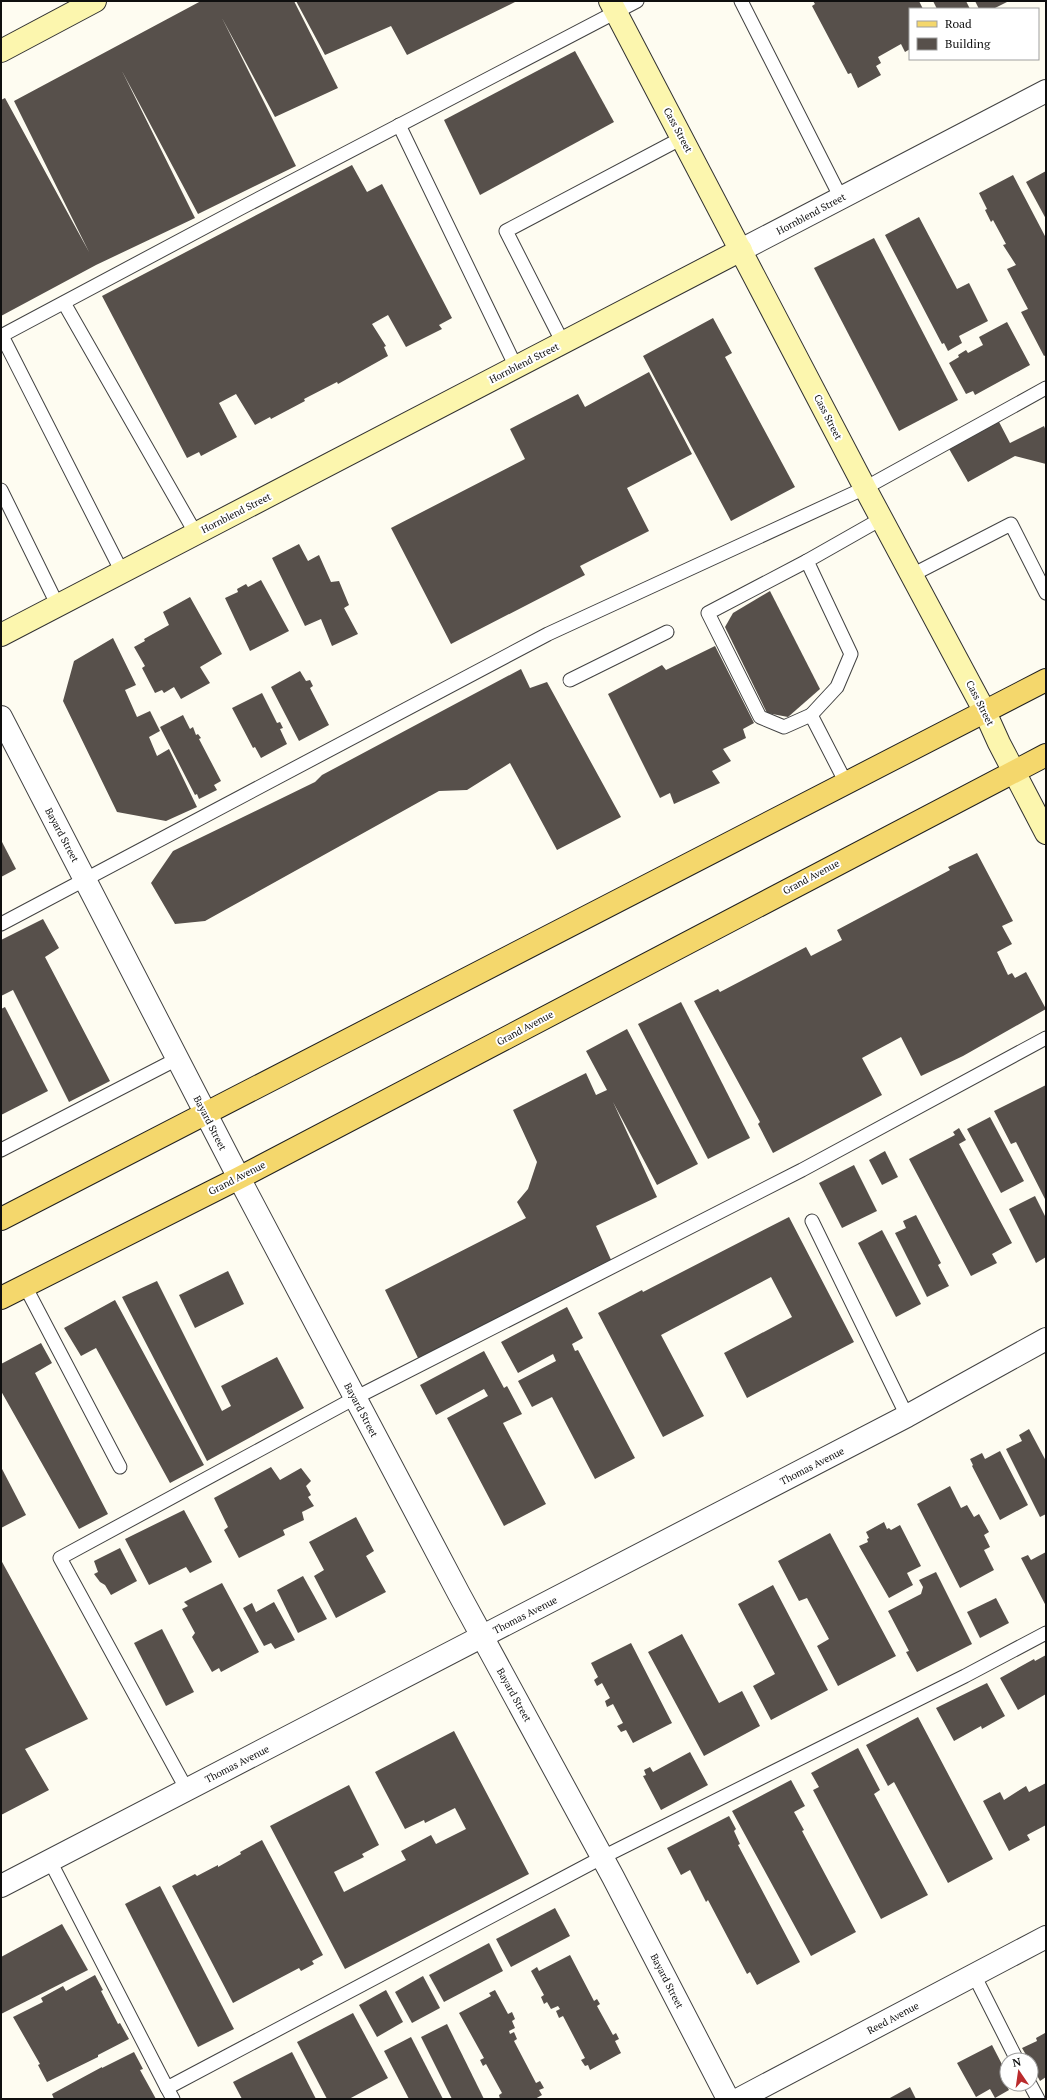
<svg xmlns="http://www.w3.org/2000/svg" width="1047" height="2100" viewBox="0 0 1047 2100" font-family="'PT Serif',serif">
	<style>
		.building { fill: #57504b }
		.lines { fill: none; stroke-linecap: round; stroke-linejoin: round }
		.lane-casing { stroke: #424242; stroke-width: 15 }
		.street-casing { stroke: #424242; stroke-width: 24 }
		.secondary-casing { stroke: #313131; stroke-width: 24 }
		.primary-casing { stroke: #202020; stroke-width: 24 }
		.lane { stroke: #fff; stroke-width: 13 }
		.street { stroke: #fff; stroke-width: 22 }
		.secondary { stroke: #fcf6ae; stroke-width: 22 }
		.primary { stroke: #f4d76c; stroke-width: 22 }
		.labels { text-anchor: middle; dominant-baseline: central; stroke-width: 4; stroke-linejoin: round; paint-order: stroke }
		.street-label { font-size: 10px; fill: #0f0f0f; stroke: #fff }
	</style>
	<rect width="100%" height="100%" fill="#fefcf1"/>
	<g class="building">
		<path d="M201,1h93l44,87 -63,29 -53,-99 74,148 -98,48 -76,-143 73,147 -99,47 -95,51v-216l4,-2 84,154 -75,-151z"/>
		<path d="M296,1h221l-110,54 -16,-29 -66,29z"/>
		<path d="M813,1h106l4,8h-13v40l-5,3 -4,-8 -23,13 3,6 -5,3 5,9 -23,13 -7,-15 -3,1 -36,-68 3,-2z"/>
		<path d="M933,1h33l4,8h-33z"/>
		<path d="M975,1h34l-16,8h-14z"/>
		<path d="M575,51l39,71 -134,73 -36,-75z"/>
		<path d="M352,165l15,27 15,-8 70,134 -13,7 3,4 -36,18 -18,-32 -16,9 14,22 -2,1 4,9 -50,28 -1,-2 -33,17 1,2 -34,18 -1,-2 -15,8 -19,-31 -17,9 18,34 -36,19 -2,-4 -12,6 -85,-162z"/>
		<path d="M1046,171v48l-20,-37z"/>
		<path d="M1013,175l33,63v117l-2,1 -23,-44 7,-3 -21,-40 9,-4 -13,-20 3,-1 -13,-24 -2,2 -6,-12 2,-1 -8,-16z"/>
		<path d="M919,217l38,72 12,-6 19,38 -29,15 3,7 -14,8 -4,-8 -2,1 -57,-109z"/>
		<path d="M874,238l84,162 -59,31 -85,-163z"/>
		<path d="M713,318l19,35 -7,4 70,130 -64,34 -88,-165z"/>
		<path d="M1007,322l23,43 -55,30 -2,-4 -7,3 -17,-31 10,-6 -1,-2 8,-5 2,3 15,-8 -4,-8z"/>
		<path d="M649,372l43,82 -65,34 22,43 -69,35 5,9 -134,69 -60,-116 134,-69 -15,-30 68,-35 7,13z"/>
		<path d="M998,420l12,23 34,-17 2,5v33l-31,-8 -47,26 -20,-35z"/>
		<path d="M299,544l9,17 11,-6 12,27 8,-1 10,24 -5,3 14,26 -26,12 -11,-27 -16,7 -33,-68z"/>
		<path d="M261,580l28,51 -39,20 -25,-53 13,-6 -1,-3 9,-5 2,3z"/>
		<path d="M770,591l50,98 -32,28 -21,-4 -42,-86 8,-14z"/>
		<path d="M190,597l32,57 -22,13 10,16 -29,16 -7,-12 -10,6 -2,-3 -7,3 -13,-25 3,-2 -11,-19 11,-6 -1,-2 25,-14 -6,-13z"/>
		<path d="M113,638l23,47 -11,5 12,27 13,-6 10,20 -11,6 8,19 12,-7 28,58 -31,14 -49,-9 -54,-111 11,-40z"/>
		<path d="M715,646l39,77 -11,6 3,9 -23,11 8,12 -19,10 8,12 -46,21 -4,-11 -10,5 -52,-104 54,-29 4,5z"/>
		<path d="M521,669l9,19 17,-6 74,135 -64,33 -47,-87 -43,27 -28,1 -234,130 -30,3 -24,-41 22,-32 142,-69 7,-7z"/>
		<path d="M300,671l6,10 4,-1 3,6 -3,2 19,37 -30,16 -28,-54z"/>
		<path d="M262,693l15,30 3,-1 3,6 -3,1 7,15 -26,14 -6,-11 -2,1 -21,-40z"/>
		<path d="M183,715l7,14 3,-2 3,8 2,-1 3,4 -2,1 22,42 -7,4 3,5 -18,9 -2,-5 -2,1 -35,-68z"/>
		<path d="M1,840l15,29 -15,8z"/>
		<path d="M977,853l36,68 -11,5 10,18 -15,8 11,23 4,-2 3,5 11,-6 20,37 -83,47 -42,20 -20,-39 -39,21 20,37 -109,58 -15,-29 2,-2 -66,-121 24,-12 2,3 86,-45 5,9 31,-16 -5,-10 113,-60 -2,-3z"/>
		<path d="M43,919l16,29 -14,9 65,124 -41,21 -56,-112 -12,6v-56z"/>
		<path d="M681,1002l69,136 -42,21 -70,-135z"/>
		<path d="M5,1007l43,84 -47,24v-106z"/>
		<path d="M627,1029l71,135 -41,21 -44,-83 44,95 -61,29 16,36 -193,98 -34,-70 141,-72 -9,-16 11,-13 9,-27 -24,-52 73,-37 10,22 11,-5 -21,-39z"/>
		<path d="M1046,1085v116l-30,-59 -5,2 -17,-33z"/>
		<path d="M990,1117l34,64 -23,12 -34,-64z"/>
		<path d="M959,1128l7,12 -7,4 53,99 -20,11 5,9 -26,13 -62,-117 46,-24 -2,-3z"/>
		<path d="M885,1151l13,26 -16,8 -13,-25z"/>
		<path d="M854,1165l23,46 -35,17 -23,-45z"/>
		<path d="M1035,1196l11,22v39l-10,6 -27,-54z"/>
		<path d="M916,1215l25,48 -3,2 11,21 -22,11 -32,-64 11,-5 -3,-7z"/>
		<path d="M789,1217l65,125 -107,56 -23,-45 68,-36 -21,-40 -110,58 43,81 -41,21 -65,-124 44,-23 1,2z"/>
		<path d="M882,1230l39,74 -25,13 -38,-74z"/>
		<path d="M228,1271l16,33 -49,24 -16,-33z"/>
		<path d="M157,1281l65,130 9,-5 -10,-20 56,-29 27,51 -97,53 -85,-164z"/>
		<path d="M115,1300l89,165 -34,18 -74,-135 -15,8 -17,-28z"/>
		<path d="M567,1307l16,31 -11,6 3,7 3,-1 57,108 -40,21 -43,-82 -20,10 -14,-26 38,-20 -3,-7 -35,19 -17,-31z"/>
		<path d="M41,1343l11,20 -17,10 73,141 -29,15 -78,-138v-27z"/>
		<path d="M484,1351l20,37 3,-2 15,28 -19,9 43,81 -42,22 -57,-108 41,-22 -4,-7 -48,26 -16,-30z"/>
		<path d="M1029,1429l17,32v53l-6,3 -34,-68 16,-8 -3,-6z"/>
		<path d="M1000,1451l28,54 -28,15 -28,-54 1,-1 -3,-6 12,-6 3,6z"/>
		<path d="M1,1467l25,48 -25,13z"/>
		<path d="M271,1467l9,13 21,-12 10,13 -5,5 5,9 -3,2 6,9 -12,6 2,8 -21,10 2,5 -46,23 -15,-28 4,-3 -14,-29z"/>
		<path d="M950,1486l11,22 6,-3 7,12 5,-3 10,18 -5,3 6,12 -6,3 10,20 -34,18 -43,-84z"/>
		<path d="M184,1510l28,52 -22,11 -4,-6 -37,18 -24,-46z"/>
		<path d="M356,1517l18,34 -8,5 20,36 -50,26 -22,-42 10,-6 -15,-28z"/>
		<path d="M884,1522l3,7 2,-1 2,2 9,-5 21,41 -14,7 6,12 -24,13 -30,-52 9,-4 -1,-3 2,-1 -3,-6z"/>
		<path d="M830,1533l66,123 -58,30 -21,-40 12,-7 -22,-41 -8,3 -21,-40z"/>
		<path d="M120,1548l17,33 -26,14 -6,-10 -5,-3 -6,-8 4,-2 -4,-11z"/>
		<path d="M1046,1552v54l-25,-48 7,-3 3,5z"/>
		<path d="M1,1560l87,159 -63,30 24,41 -48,25z"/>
		<path d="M936,1572l36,72 -55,28 -11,-20 3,-1 -21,-40 33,-17 2,-7 -4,-7z"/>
		<path d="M303,1576l24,43 -29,14 -21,-43z"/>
		<path d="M222,1583l37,69 -38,20 -2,-4 -7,4 -20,-35 3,-4 -13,-24 6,-3 -4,-4z"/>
		<path d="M773,1585l55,105 -57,30 -18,-34 22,-12 -37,-70z"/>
		<path d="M996,1598l13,25 -29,15 -13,-26z"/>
		<path d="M274,1602l21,38 -20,9 -4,-6 -7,3 -21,-38 9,-5 4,9z"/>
		<path d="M162,1629l32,63 -28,14 -32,-63z"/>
		<path d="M682,1634l37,69 23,-12 18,35 -56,30 -56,-104z"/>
		<path d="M631,1643l41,80 -39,20 -7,-13 -5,2 -4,-6 6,-3 -10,-19 -6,3 -2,-6 5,-3 -8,-15 -5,3 -3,-6 4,-3 -7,-14z"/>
		<path d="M1046,1655v39l-28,16 -18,-32 34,-19 1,2z"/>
		<path d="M987,1683l18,33 -23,13 -1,-3 -27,15 -18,-33z"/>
		<path d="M918,1717l75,142 -45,24 -54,-101 -6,4 -22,-41z"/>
		<path d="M454,1731l75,143 -184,95 -75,-143 79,-41 30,60 -17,9 2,3 -30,15 10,20 62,-32 -5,-9 30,-16 5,9 30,-15 -11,-21 -30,15 -1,-3 -19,9 -30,-57z"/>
		<path d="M858,1748l22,42 -6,4 54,101 -47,24 -68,-129 6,-3 -8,-14z"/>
		<path d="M690,1752l18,33 -47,25 -18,-34 3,-1 -2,-5 6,-3 3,5z"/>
		<path d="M791,1780l14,26 -11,6 10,18 -2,1 54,101 -45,24 -79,-145z"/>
		<path d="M1046,1783v42l-19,10 3,5 -21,11 -26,-50 17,-9 4,8 22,-14 3,6z"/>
		<path d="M729,1816l7,13 -2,2 6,13 -2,1 62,117 -43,23 -7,-13 -3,2 -39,-74 -2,2 -16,-32 -9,5 -14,-27z"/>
		<path d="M262,1840l61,115 -11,6 2,3 -13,7 -2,-3 -66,35 -61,-117 23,-12 2,2 21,-11v2l23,-13 -1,-2z"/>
		<path d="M160,1886l74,143 -36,18 -73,-143z"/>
		<path d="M555,1908l15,28 -59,31 -15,-28z"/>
		<path d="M62,1924l26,46 -87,44v-57z"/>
		<path d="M489,1943l14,28 -59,31 -15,-27z"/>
		<path d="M570,1955l24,46 3,-2 3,5 -3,2 16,29 3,-2 3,6 -4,2 6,12 -31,17 -2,-5 -3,1 -4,-6 4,-2 -22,-42 -4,2 -3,-7 4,-2 -2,-3 -7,3 -4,-7 -3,2 -3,-7 3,-2 -13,-24 6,-4 2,4z"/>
		<path d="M95,1975l8,15 -2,1 17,33 2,-1 9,16 -31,16v2l-51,25 -9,-17 2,-1 -27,-47 30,-15 -2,-4 22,-12 3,5z"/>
		<path d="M423,1976l17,32 -28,15 -17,-31z"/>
		<path d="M386,1990l17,32 -26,15 -18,-32z"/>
		<path d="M495,1990l13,24 4,-2 3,7 -3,2 3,7 -6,3 1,3 4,-2 3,7 -3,2 22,42 4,-2 4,7 -5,2 3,5 -7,4h-35l-1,-4 3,-2 -16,-29 -3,2 -3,-6 4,-2 -25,-45 32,-17 -2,-3z"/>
		<path d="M353,2013l35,65 -39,21h-22l-30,-57z"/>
		<path d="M447,2024l37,75h-32l-31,-62z"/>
		<path d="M1045,2033l1,44 -6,4 -9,-17v-4h-2l-7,-12 15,-7 -1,-3z"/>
		<path d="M411,2037l32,62h-34l-25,-48z"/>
		<path d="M992,2045l15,29v5l-3,2 5,9 -14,8 -5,-9 -14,8 -19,-34z"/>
		<path d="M134,2052l9,17 -3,1 16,29h-102l-2,-5 50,-27v1z"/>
		<path d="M292,2052l24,47h-74l-9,-17z"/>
		<path d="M910,2087l6,12h-28z"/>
	</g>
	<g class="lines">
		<defs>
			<g id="lane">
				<path d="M741,1l100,197"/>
				<path d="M399,125l117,242"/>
				<path d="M64,303l132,231"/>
				<path d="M1,336l240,-128 396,-207"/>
				<path d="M2,336l120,236"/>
				<path d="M563,343l-57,-112 176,-93"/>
				<path d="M1,490l57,116"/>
				<path d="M807,561l-99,52 52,104 24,10 27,-12"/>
				<path d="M912,575l99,-51 35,69"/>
				<path d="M570,680l97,-48"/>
				<path d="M846,783l-35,-68 26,-28 14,-33 -44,-93 74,-42"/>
				<path d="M1,924l547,-290 317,-146 181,-100"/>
				<path d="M1,1150l176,-91"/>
				<path d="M812,1221l95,195"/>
				<path d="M25,1286l95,181"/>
				<path d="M187,1790l-127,-232 295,-160 447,-228 244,-132"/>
				<path d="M50,1861l117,227 436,-231 362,-181 81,-43"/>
				<path d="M974,1975l43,85"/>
				<path d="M1030,2084l8,15"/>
				<path d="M167,2088l6,11"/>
			</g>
			<g id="street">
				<path d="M741,250l305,-159"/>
				<path d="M1,717l238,461 220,416 154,283 115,222"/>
				<path d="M1,1886l906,-470 139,-77"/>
				<path d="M739,2099l307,-162"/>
			</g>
			<g id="secondary">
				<path d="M610,1l255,487 120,224 14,31 47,90"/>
				<path d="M1,51l94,-50"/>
				<path d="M1,635l740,-385"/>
			</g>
			<g id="primary">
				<path d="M1,1219l1045,-539"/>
				<path d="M1,1298l238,-120 807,-423"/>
			</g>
		</defs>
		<use href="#lane" class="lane-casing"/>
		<use href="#street" class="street-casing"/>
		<use href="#secondary" class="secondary-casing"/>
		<use href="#primary" class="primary-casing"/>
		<use href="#lane" class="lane"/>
		<use href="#street" class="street"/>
		<use href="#secondary" class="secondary"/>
		<use href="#primary" class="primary"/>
	</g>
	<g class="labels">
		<g class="street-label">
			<text transform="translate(678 130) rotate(62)">Cass Street</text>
			<text transform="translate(811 214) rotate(-28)">Hornblend Street</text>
			<text transform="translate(524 363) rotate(-27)">Hornblend Street</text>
			<text transform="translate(828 417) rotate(63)">Cass Street</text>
			<text transform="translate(236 513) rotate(-27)">Hornblend Street</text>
			<text transform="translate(980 703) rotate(63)">Cass Street</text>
			<text transform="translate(62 835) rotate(62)">Bayard Street</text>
			<text transform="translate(811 877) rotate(-28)">Grand Avenue</text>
			<text transform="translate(525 1028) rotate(-28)">Grand Avenue</text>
			<text transform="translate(210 1123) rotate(63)">Bayard Street</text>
			<text transform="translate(237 1178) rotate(-27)">Grand Avenue</text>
			<text transform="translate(361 1410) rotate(62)">Bayard Street</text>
			<text transform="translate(812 1466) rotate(-27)">Thomas Avenue</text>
			<text transform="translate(525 1615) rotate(-27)">Thomas Avenue</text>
			<text transform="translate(514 1695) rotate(61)">Bayard Street</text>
			<text transform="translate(237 1764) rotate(-27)">Thomas Avenue</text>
			<text transform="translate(667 1981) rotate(63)">Bayard Street</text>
			<text transform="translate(893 2018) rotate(-28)">Reed Avenue</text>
		</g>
	</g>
	<rect width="1047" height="2100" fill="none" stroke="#0f0f0f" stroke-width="4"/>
	<rect x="909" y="8" width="130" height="52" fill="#ffffff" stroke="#9f9f9f"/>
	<rect x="917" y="21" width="20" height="6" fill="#f4d76c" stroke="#9f9f9f"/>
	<text x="945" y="28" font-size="12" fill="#0f0f0f">Road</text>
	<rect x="917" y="38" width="20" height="12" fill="#57504b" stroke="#9f9f9f"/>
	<text x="945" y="48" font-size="12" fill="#0f0f0f">Building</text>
	<g transform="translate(1019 2072) rotate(347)"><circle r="19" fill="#ffffff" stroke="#9f9f9f"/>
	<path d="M0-3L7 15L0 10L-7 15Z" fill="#ba2b2d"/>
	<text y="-6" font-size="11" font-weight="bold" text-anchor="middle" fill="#0f0f0f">N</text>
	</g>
</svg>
